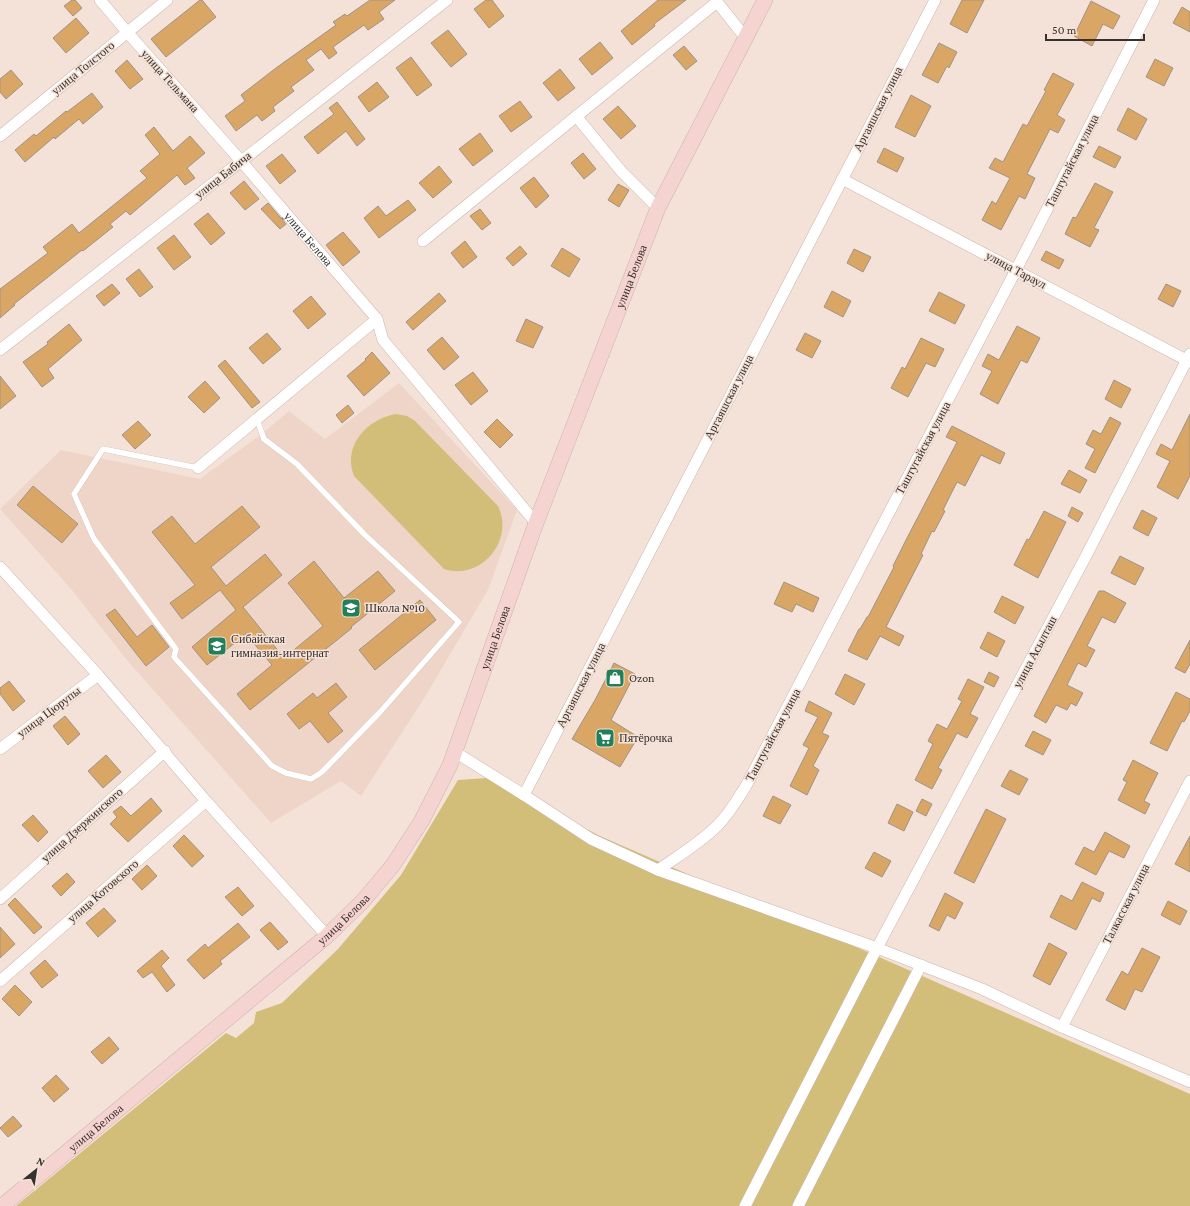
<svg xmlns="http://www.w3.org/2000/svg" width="1190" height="1206" viewBox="0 0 1190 1206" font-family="'Crimson Pro',serif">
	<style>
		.built { fill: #eed5c8 }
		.green { fill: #d2be78 }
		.building { fill: #d9a665; stroke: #9f9385 }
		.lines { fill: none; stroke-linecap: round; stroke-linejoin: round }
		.lane-casing { stroke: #c8b6ad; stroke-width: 6 }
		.street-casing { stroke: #c8b6ad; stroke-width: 12 }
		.secondary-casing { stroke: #c8b6ad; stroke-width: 16 }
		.lane { stroke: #fff; stroke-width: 5.5 }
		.street { stroke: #fff; stroke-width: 11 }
		.secondary { stroke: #f5d3d0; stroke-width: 15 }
		.labels { text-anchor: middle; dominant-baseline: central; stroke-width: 3; stroke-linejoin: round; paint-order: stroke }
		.street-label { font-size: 12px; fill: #37302c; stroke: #f4e2d8 }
		.poi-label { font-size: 12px; fill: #37302c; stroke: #f4e2d8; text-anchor: start }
	</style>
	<rect width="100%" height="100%" fill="#f4e2d8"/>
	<path class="built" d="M399,383l118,127 -29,80 -63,107 -64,99 -20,-15 -70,42 -145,-164 -55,-70 -71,-80 61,-59 139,29 63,-46 26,-22 36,28z"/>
	<g class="green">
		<path d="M396,414l11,2 8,5 83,85c17,35 -18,75 -54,63l-90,-93c-12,-30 13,-57 42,-62z"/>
		<path d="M487,778l113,58 279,121 311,137v112h-1174l210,-173 10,5 18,-15 2,-11 26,-9 56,-54 63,-74 57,-95z"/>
	</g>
	<g class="building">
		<path d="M72,0h3l7,8 -9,8 -9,-10z"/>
		<path d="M200,0h2l14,17 -50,40 -15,-18z"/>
		<path d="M370,0h25l-16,12 5,7 -16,11 -4,-5 -31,22 4,6 -8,6 -8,-10 -15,11 8,10 -23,17 3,4 -21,16 2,4 -13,10 -5,-6 -21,16 -11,-15 20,-15 -4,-6 35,-27 60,-43 -3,-3 12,-8 2,2z"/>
		<path d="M486,0h6l12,16 -15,12 -15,-19z"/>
		<path d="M658,0h28l-32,24 1,2 -23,19 -11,-14z"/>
		<path d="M962,0h22l-17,33 -17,-9z"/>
		<path d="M1091,1l29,15 -7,13 -10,-5 -11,22 -18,-10z"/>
		<path d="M1182,7l8,5v20l-17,-9z"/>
		<path d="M76,18l13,15 -23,20 -13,-15z"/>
		<path d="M448,30l19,24 -16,13 -20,-24z"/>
		<path d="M600,42l13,16 -21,17 -13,-16z"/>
		<path d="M939,43l18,9 -8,16 -2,-2 -9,17 -16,-8z"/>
		<path d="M684,46l13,15 -11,9 -13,-15z"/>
		<path d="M411,57l21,28 -15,11 -21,-28z"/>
		<path d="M1155,59l18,9 -9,18 -18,-9z"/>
		<path d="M127,60l16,19 -13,10 -15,-18z"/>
		<path d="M560,69l15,19 -17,13 -15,-18z"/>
		<path d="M11,70l12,14 -17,15 -6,-7v-13z"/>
		<path d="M1053,73l21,11 -17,31 8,5 -7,13 -8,-4 -23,45 8,4 -10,21 -6,-3 -18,34 -19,-10 10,-19 4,3 14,-26 -21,-10 6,-10 8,4 20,-38 4,2 19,-35 -2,-1z"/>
		<path d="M377,82l12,15 -20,15 -11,-15z"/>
		<path d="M92,93l11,14 -20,17 -4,-5 -24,20 -1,-2 -29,25 -10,-12 19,-16 2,2 30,-25 1,1z"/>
		<path d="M911,95l20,11 -16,31 -20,-10z"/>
		<path d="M520,101l12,16 -21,15 -12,-16z"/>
		<path d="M337,102l28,37 -8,7 -11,-15 -28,23 -14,-17 30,-23 -5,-6z"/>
		<path d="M618,106l18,20 -15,13 -18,-20z"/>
		<path d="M1128,108l19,11 -11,21 -19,-10z"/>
		<path d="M154,127l19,24 17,-15 15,17 -18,15 8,10 -10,7 -8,-10 -47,40 -4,-4 -16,13 3,3 -30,24 -1,-1 -68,54 1,1 -15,13v-29l48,-36 -5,-6 29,-23 7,9 68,-55 -7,-7 20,-17 -15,-19z"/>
		<path d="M480,133l13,18 -20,15 -14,-17z"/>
		<path d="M1099,146l22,11 -6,11 -22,-11z"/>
		<path d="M884,148l20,10 -7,14 -20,-10z"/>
		<path d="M583,153l13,16 -12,10 -13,-16z"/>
		<path d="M282,154l14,17 -16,13 -14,-18z"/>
		<path d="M439,166l13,16 -19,16 -14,-15z"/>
		<path d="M534,177l15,19 -13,12 -16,-20z"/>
		<path d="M244,181l15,18 -14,11 -15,-17z"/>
		<path d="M1095,183l18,9 -19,36 5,2 -9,17 -25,-13 8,-17 3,1z"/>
		<path d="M618,184l11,6 -10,17 -11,-7z"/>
		<path d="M408,200l8,10 -37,28 -15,-20 14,-12 8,10z"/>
		<path d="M268,203l18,21 -6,5 -19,-20z"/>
		<path d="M480,209l11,14 -9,7 -12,-14z"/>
		<path d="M208,213l17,20 -14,12 -17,-21z"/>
		<path d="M343,232l17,20 -17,14 -17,-21z"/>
		<path d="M174,235l17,22 -17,13 -17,-22z"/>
		<path d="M465,241l12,16 -14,11 -12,-15z"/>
		<path d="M520,246l7,8 -14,12 -7,-8z"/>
		<path d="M562,248l18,11 -11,18 -18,-11z"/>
		<path d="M854,249l17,8 -8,15 -16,-9z"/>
		<path d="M1046,251l18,9 -5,9 -18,-9z"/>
		<path d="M139,269l14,18 -13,10 -14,-18z"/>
		<path d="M112,284l8,9 -16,13 -8,-10z"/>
		<path d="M1166,284l15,7 -8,16 -15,-8z"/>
		<path d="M832,291l19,10 -8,16 -19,-10z"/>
		<path d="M939,292l26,13 -10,19 -26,-13z"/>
		<path d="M439,293l7,8 -33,29 -7,-8z"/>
		<path d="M311,296l15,18 -18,15 -15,-18z"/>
		<path d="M526,319l17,8 -10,21 -17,-7z"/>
		<path d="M69,324l13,16 -34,29 6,9 -12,9 -19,-25 25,-18 -1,-2z"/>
		<path d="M1017,326l23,12 -13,25 -6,-3 -23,44 -18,-10 12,-23 -10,-5 6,-12 11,6z"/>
		<path d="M267,333l14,16 -18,15 -14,-16z"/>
		<path d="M805,333l16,8 -9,17 -16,-8z"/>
		<path d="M442,337l17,20 -15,13 -17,-20z"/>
		<path d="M921,338l23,11 -9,18 -9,-4 -18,34 -17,-9 11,-21 3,2z"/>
		<path d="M372,352l18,21 -26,23 -17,-20 19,-16 -1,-1z"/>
		<path d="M225,360l35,42 -8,6 -34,-42z"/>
		<path d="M473,372l15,19 -17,14 -16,-20z"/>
		<path d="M0,376l16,20 -16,13z"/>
		<path d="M1114,380l17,9 -10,19 -16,-9z"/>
		<path d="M205,381l15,17 -16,15 -16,-16z"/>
		<path d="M348,405l6,8 -12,10 -6,-8z"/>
		<path d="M1190,414v62l-12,23 -21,-12 13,-26 -14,-7 5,-10 11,6z"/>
		<path d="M1110,417l11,6 -26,50 -10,-5 10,-19 -9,-5 7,-14 8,4z"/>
		<path d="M497,419l16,16 -13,13 -16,-16z"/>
		<path d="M138,421l13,14 -16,14 -13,-14z"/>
		<path d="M952,426l53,27 -5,11 -19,-9 -16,31 -8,-4 -14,28 2,1 -11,21 -2,-1 -11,23 2,1 -37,72 18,9 -5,10 -19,-10 -13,24 -19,-9 11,-22h1l7,-12h1l26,-50 -1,-1 13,-26 51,-98 -11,-5z"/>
		<path d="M1069,470l18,10 -7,13 -19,-9z"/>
		<path d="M33,486l45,38 -16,19 -45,-38z"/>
		<path d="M242,506l18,21 -49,40 15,19 39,-32 17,21 -39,32 41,51 39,-32 -35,-43 26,-22 30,37 34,-27 17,20 -44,36 1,1 -102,82 -13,-16 35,-29 -26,-31 -39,31 -15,-18 44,-37 -16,-20 -38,29 -12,-16 25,-18 -43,-53 20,-16 23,28z"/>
		<path d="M1072,507l11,6 -5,9 -10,-6z"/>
		<path d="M1142,510l15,8 -9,18 -15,-8z"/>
		<path d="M1044,511l22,11 -28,56 -24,-13 13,-26 2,1z"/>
		<path d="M1120,556l24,12 -9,17 -24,-12z"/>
		<path d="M784,582l35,16 -6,14 -17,-8 -4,8 -18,-8z"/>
		<path d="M1099,591h5l22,12 -11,20 -13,-6 -15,29 8,4 -9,17 -8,-4 -11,22 16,8 -7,13 -5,-3 -4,7 -11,-5 -10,18 -12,-7z"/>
		<path d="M1002,596l22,11 -9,17 -21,-12z"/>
		<path d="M420,600l16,20 -61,50 -16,-20z"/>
		<path d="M115,609l22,28 15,-12 17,22 -23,19 -40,-51z"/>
		<path d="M988,632l17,9 -8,16 -17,-9z"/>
		<path d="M1190,640v24l-5,9 -10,-5z"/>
		<path d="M614,663l21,11 -24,46 27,17 -18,30 -48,-28 23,-39z"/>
		<path d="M989,672l10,5 -5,10 -10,-5z"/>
		<path d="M845,674l20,10 -11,21 -19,-11z"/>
		<path d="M968,679l16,8 -14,27 8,4 -11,20 -10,-5 -19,35 4,2 -10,19 -17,-9 18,-36 -5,-3 9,-17 10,5 15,-28 -4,-2z"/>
		<path d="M9,681l16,20 -12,10 -13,-17v-6z"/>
		<path d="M336,683l11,14 -19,16 15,18 -15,12 -18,-22 -11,8 -12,-15 26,-21 4,5z"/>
		<path d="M1176,692l14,7v12l-6,11 -2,-1 -15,30 -17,-8z"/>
		<path d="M809,701l23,12 -10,20 7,3 -16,30 6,4 -12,25 -17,-9 19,-38 -6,-3 15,-28 -13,-6z"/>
		<path d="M65,716l15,18 -12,11 -15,-19z"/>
		<path d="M1033,731l18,9 -8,15 -18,-9z"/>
		<path d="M106,755l15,17 -18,16 -15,-17z"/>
		<path d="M1133,760l25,13 -14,28 6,3 -5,10 -27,-14 9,-18 -4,-2z"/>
		<path d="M1010,770l18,9 -9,16 -18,-9z"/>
		<path d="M773,796l18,9 -11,19 -17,-8z"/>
		<path d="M151,798l11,13 -34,31 -18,-18 7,-7 -4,-5 8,-6 10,10z"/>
		<path d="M922,799l10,5 -6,12 -10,-5z"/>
		<path d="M897,804l16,8 -9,19 -16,-8z"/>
		<path d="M986,809l20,10 -32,64 -20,-10z"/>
		<path d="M33,815l15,17 -10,10 -16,-17z"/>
		<path d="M1105,832l25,14 -6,12 -15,-7 -13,24 -21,-11 9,-17 10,5z"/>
		<path d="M184,835l20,21 -12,11 -19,-21z"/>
		<path d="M1190,836v36l-15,-8z"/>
		<path d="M874,852l17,9 -9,16 -17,-9z"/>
		<path d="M147,865l10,11 -15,14 -10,-11z"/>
		<path d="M67,873l8,9 -14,14 -9,-10z"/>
		<path d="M1082,882l22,11 -4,9 -8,-4 -16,32 -26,-13 11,-22 11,6z"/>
		<path d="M238,887l16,19 -12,10 -17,-19z"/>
		<path d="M945,893l18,10 -8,16 -8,-4 -8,16 -10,-5z"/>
		<path d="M15,898l27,29 -8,7 -26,-29z"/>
		<path d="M1168,901l19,10 -7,14 -19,-10z"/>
		<path d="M104,908l12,13 -18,16 -12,-14z"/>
		<path d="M270,922l18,20 -10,8 -18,-20z"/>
		<path d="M238,923l12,14 -30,24 2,3 -18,15 -17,-19 18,-16 3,4z"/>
		<path d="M0,927l15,17 -15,14z"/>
		<path d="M1049,943l18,10 -17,32 -17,-9z"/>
		<path d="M1142,948l18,9 -18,35 -7,-3 -10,21 -19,-10 16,-29 6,4z"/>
		<path d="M162,950l7,8 -8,8 14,19 -8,7 -15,-20 -9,6 -6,-7z"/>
		<path d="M45,960l13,15 -16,13 -12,-15z"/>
		<path d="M15,985l17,17 -13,14 -17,-17z"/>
		<path d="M109,1037l10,12 -17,15 -11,-12z"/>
		<path d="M56,1075l13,14 -15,13 -12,-14z"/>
		<path d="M13,1116l9,10 -14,11 -8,-9z"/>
	</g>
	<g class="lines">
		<defs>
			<path id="lane" d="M198,468l-95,-19 -29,45 20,45 82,110 -2,8 98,109 14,7 25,6 11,-7 59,-61 78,-89 -94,-87 -68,-71 -33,-25 -7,-20"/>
			<g id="street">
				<path id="s1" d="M100,0l27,32 114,129 136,158 6,21 153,183"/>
				<path d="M576,116l45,55 37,37"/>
				<path d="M0,136l167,-136"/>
				<path d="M842,179l348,183"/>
				<path d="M423,241l294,-239 28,35"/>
				<path d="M0,350l447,-350"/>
				<path d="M198,468l179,-149"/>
				<path d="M0,567l98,108 108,126 121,135"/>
				<path d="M0,749l98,-74"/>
				<path d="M455,752l69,43 67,44 67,31 219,78 105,41 80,38 128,55"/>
				<path d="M524,795l411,-795"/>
				<path d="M658,870c20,-14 42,-27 59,-44 12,-12 20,-26 29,-40l270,-516 138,-270"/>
				<path d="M0,899l165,-148"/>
				<path d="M0,981l206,-180"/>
				<path d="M1062,1027l128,-246"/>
				<path d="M745,1206l132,-258 209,-392 104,-202"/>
				<path d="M798,1206l123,-241"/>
			</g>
			<g id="secondary">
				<path id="s2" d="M2,1206l325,-270 36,-35 30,-36 28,-43 29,-57 86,-242 122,-315 107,-208"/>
			</g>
		</defs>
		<use href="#lane" class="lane-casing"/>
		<use href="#street" class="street-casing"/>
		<use href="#secondary" class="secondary-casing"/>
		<use href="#lane" class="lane"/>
		<use href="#street" class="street"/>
		<use href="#secondary" class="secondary"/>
	</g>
	<defs>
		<symbol id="school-square" viewBox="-11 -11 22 22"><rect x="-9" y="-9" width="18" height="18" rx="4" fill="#218058" stroke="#f4e2d8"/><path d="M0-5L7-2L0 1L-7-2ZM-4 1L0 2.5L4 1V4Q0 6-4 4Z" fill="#fff"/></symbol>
		<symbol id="shop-square" viewBox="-11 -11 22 22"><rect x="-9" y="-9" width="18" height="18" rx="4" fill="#218058" stroke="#f4e2d8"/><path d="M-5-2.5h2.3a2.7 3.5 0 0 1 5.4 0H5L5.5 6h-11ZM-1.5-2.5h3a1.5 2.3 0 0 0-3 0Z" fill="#fff"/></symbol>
		<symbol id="supermarket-square" viewBox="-11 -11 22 22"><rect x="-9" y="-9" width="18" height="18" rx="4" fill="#218058" stroke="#f4e2d8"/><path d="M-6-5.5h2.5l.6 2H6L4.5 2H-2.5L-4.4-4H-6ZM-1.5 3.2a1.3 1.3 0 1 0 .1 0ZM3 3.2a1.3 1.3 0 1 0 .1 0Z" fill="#fff"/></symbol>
	</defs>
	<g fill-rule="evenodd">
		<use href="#school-square" x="340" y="597" width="22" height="22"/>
		<use href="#school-square" x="206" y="635" width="22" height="22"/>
		<use href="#shop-square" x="604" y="667" width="22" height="22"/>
		<use href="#supermarket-square" x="594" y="727" width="22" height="22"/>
	</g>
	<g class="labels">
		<g class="street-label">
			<text transform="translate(83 68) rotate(-39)">улица Толстого</text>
			<text transform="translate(170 81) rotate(48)">улица Тельмана</text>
			<text transform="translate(878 109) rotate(-63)">Аргаяшская улица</text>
			<text transform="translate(1072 161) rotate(-63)">Таштугайская улица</text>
			<text transform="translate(223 175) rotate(-38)">улица Бабича</text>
			<text stroke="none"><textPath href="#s1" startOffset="317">улица Белова</textPath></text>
			<text transform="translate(1016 270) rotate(28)">улица Тараул</text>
			<text stroke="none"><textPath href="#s2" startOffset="1156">улица Белова</textPath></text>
			<text transform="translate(729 397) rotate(-63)">Аргаяшская улица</text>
			<text transform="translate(923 448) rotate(-62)">Таштугайская улица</text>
			<text stroke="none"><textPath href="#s2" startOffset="770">улица Белова</textPath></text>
			<text transform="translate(1035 652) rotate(-62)">улица Асылташ</text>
			<text transform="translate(581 685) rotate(-63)">Аргаяшская улица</text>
			<text transform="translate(49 712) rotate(-37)">улица Цюрупы</text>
			<text transform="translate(773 735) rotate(-62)">Таштугайская улица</text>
			<text transform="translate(82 825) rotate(-42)">улица Дзержинского</text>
			<text transform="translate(103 891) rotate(-41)">улица Котовского</text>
			<text transform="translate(1126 904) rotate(-63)">Талкасская улица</text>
			<text stroke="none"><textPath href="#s2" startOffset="446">улица Белова</textPath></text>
			<text stroke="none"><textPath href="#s2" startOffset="122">улица Белова</textPath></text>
		</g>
		<g class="poi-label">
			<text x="365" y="608">Школа №10</text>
			<text x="231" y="639">Сибайская<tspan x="231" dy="14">гимназия-интернат</tspan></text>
			<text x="629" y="678">Ozon</text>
			<text x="619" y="738">Пятёрочка</text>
		</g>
	</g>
	<g transform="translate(36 1170) rotate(30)" stroke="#f4e2d8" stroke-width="3" paint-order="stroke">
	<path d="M0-3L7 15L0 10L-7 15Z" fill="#37302c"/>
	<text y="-6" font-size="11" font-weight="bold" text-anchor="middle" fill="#37302c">N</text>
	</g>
	<path d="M1046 34v6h98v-6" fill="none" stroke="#37302c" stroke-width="2"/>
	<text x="1052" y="34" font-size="12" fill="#37302c" stroke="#f4e2d8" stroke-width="3" paint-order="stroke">50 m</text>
</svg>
